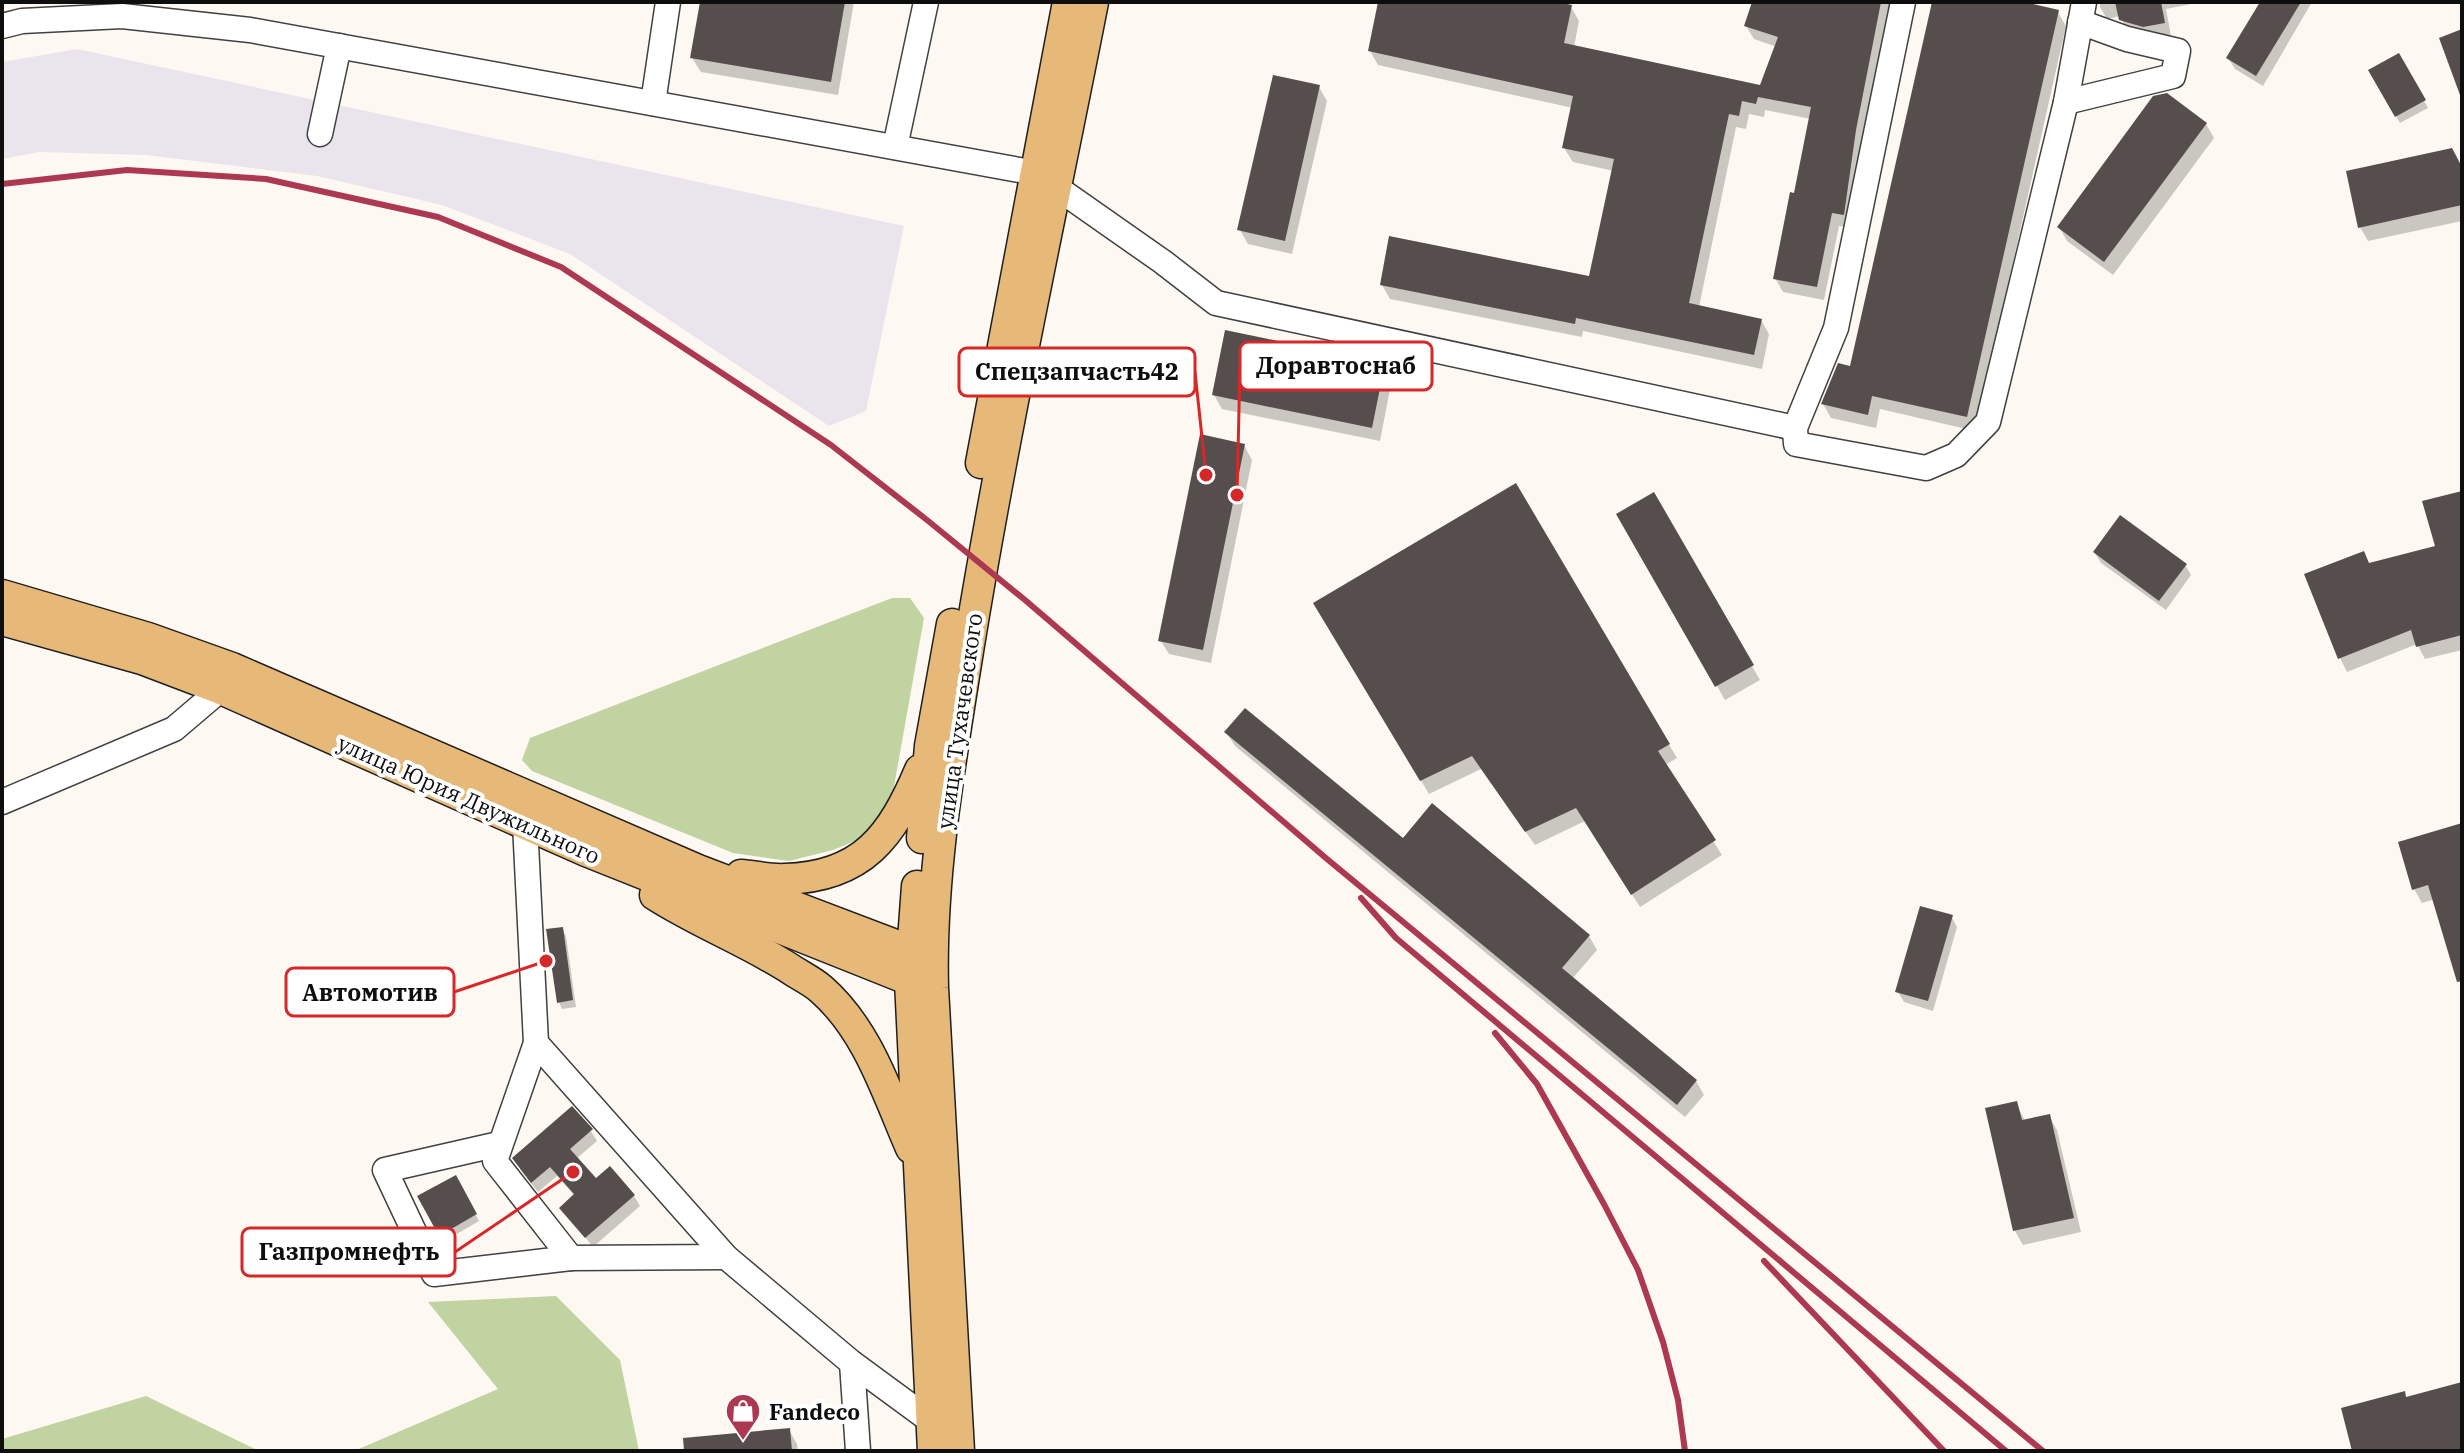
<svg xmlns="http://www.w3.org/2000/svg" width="2464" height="1453" viewBox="0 0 2464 1453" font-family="'IBM Plex Serif',serif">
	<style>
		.industrial { fill: #eae4ec }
		.forest { fill: #c0d3a0 }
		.shadow { fill: #0003 }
		.building { fill: #564e4c }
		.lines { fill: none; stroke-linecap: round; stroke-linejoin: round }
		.minor-casing { stroke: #414141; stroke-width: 27 }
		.major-casing { stroke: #1f1f1f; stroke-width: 33 }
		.minor { stroke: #fff; stroke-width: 24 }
		.major { stroke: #e7b978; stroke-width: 30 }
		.rail { stroke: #ad3851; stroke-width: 6 }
		.labels { text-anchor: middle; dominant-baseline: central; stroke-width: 8; stroke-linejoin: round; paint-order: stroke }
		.street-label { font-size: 22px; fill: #0e0e0e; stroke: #fff }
		.poi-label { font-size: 22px; font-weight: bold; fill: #0e0e0e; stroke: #fff; text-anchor: start }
		.leader { fill: none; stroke: #d62828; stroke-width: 3 }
		.callout-dot { fill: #d62828; stroke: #fff; stroke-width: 3 }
		.callout { fill: #fff; stroke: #d62828; stroke-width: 3 }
		.callout-label { font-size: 24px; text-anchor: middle; font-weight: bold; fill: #0e0e0e }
	</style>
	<rect width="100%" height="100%" fill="#fdf9f2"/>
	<path class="industrial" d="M77,49l827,177 -38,185 -37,15 -259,-172 -128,-49 -125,-29 -171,-21 -107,-3 -37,7v-97z"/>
	<g class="forest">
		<path d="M892,598h18l14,20 -34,191 -23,27 -34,14 -44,11 -56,-8 -201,-82 -10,-11 8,-22z"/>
		<path d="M556,1296l64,64 19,91h-285l144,-62 -70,-87z"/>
		<path d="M146,1396l113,55h-257v-12z"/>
	</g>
	<g class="shadow">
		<path d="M702,2h152l-16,93 -137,-23 -9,-14z"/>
		<path d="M1380,2h168l23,5 8,14 -5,26 188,40 15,-40 -23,-8 -8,-13 8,-24h137l-40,226 -12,-2 -15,74 -41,-8 -8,-14 21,-83 15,-76 -46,-9 -1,7 -15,-3 -3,15 -10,-2 -37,180 62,13 8,14 -7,35 -179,-38 -1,6 -192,-38 -8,-14 209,-6 23,-108 -41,-9 -9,-14 9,-40 -195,-43 -8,-14z"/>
		<path d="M1934,2h81l42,9 9,15 -91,405 -95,-22 -4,19 -45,-10 -8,-14 29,-36z"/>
		<path d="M2100,2h101l-35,7 5,27 -19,3 -23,-6 -9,-17 -13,3 -7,-12z"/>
		<path d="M2262,2h50l-49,84 -28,-17 -7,-11z"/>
		<path d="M2399,55l29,53 -28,15 -29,-53z"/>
		<path d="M1319,87l8,14 -35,153 -44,-10 -8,-14z"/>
		<path d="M2206,124l8,14 -101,137 -46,-34 -8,-14z"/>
		<path d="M2462,170v51l-94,20 -8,-14z"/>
		<path d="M1384,364l8,15 -12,62 -158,-32 -8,-14z"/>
		<path d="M1244,445l8,15 -41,203 -42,-9 -9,-14z"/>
		<path d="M1515,485l162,273 -12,7 57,90 -82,52 -55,-86 -50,24 -54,-76 -52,25 -113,-190z"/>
		<path d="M2462,493v157l-37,9 -8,-15 -70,28 -7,-14 -33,-83 63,-10 67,-18z"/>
		<path d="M1654,495l106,185 -35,20 -106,-185z"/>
		<path d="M2095,553l90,12 6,10 -25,35 -65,-47z"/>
		<path d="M1226,732l178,109 185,95 8,14 -25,29 124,102 8,14 -19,22 -450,-371z"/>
		<path d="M2462,825v165l-27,-91 -13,4 -8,-14z"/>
		<path d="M1951,916l6,11 -24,84 -29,-9 -6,-10z"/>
		<path d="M562,929l4,7 10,71 -14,2 -3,-7z"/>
		<path d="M2016,1103l9,18 24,-5 8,14 24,102 -58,13 -8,-14 -28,-122z"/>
		<path d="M591,1131l6,10 -21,18 20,22 38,15 6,10 -47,41 -31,-39 13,-12 -18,-20 -19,16 -18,-23z"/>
		<path d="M455,1178l24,43 -34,20 -25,-44z"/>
		<path d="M789,1430l8,14 1,7h-95z"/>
	</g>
	<g class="building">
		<path d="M700,2h145l-14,80 -141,-24z"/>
		<path d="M1378,2h179l15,3 -8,38 196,42 18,-48 -34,-11 8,-24h129l-25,128 -12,85 -12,-2 -15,74 -44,-8 17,-87 4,1 17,-86 -53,-10 -2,7 -14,-3 -3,15 -10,-2 -40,189 73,16 -8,36 -178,-37 -1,6 -195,-39 9,-49 200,40 25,-117 -52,-11 11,-52 -205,-45z"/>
		<path d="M1932,2h92l35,8 -92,407 -95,-21 -4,19 -47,-11 17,-41 12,3z"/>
		<path d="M2115,2h46l4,21 -22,4 -24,-7z"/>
		<path d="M2260,2h41l-45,74 -30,-18z"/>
		<path d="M2462,29v65l-2,1 -21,-57z"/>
		<path d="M2399,53l27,47 -31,17 -27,-47z"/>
		<path d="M1273,75l47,10 -35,156 -48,-11z"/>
		<path d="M2167,93l40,30 -103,139 -47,-35 96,-131z"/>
		<path d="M2452,148l10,19v38l-104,23 -12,-57z"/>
		<path d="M1225,330l160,33 -13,65 -160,-33z"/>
		<path d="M1200,434l45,10 -42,206 -45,-9z"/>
		<path d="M1516,483l154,261 -12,7 58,89 -85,55 -55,-87 -51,24 -53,-76 -52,25 -107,-178z"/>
		<path d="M2462,491v144l-46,12 -5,-17 -73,29 -34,-85 60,-23 5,12 66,-17 -13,-45z"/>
		<path d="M1654,492l100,173 -39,22 -99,-173z"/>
		<path d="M2120,515l67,49 -28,37 -66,-49z"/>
		<path d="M1245,708l158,130 29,-35 158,132 -28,33 135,112 -20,25 -453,-373z"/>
		<path d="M2462,823v158l-5,1 -29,-97 -16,5 -14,-48z"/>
		<path d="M1920,906l33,9 -25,86 -33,-9z"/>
		<path d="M563,927l10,73 -16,3 -11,-74z"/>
		<path d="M2017,1101l5,19 28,-6 24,104 -61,13 -28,-123z"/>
		<path d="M572,1106l21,23 -23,20 26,29 14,-12 25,29 -50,43 -26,-30 15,-14 -24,-27 -19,16 -19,-25z"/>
		<path d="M456,1175l21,39 -38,22 -22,-40z"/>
		<path d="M2462,1382v69h-110l-11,-43 64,-17 1,6z"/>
		<path d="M790,1428l2,23h-108l-1,-13z"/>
	</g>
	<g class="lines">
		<defs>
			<g id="minor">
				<path d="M1903,2l-67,326 -41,100 1,16 130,24 30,-13 32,-33 78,-320 18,-100"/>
				<path d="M2,26l20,-5 100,-5 128,14 786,143 127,89 53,41 579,125"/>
				<path d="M2066,102l107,-26 5,-25 -51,-12 -47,-17"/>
				<path d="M653,103l15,-101"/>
				<path d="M320,134l19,-88"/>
				<path d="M895,147l31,-145"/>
				<path d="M2,802l172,-73 47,-40 6,-12"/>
				<path d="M525,824l11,219 190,214 126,106 79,58"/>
				<path d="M536,1043l-41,118 76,97 155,-1"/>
				<path d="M499,1144l-114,26 49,104 137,-16"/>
				<path d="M852,1363l6,88"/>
			</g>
			<g id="major">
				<path d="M981,463l87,-461"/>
				<path d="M2,595l146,43 84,30 466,202 229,87"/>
				<path d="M2,620l140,39 79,30 365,162 339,135"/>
				<path d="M922,838l8,-92 22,-122"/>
				<path d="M741,875c14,1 30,5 44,4 78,-2 107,-43 135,-109"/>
				<path d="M917,886l-7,95 23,470"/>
				<path d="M655,895c45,29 95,47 140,77 8,5 18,10 26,17 47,41 66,104 90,159"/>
				<path d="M959,1451l-26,-463c-3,-114 18,-230 36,-343 35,-215 82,-429 124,-643"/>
			</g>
		</defs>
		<use href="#minor" class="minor-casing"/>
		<use href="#major" class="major-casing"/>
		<use href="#minor" class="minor"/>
		<use href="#major" class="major"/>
		<g class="rail">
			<path d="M2,184l125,-14 139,9 172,38 123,50 270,178 96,75 98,80 302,259 716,592"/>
			<path d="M1361,898l35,40 610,513"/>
			<path d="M1495,1033l42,51 68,122 33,64 25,72 15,58 7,51"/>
			<path d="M1764,1261l180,190"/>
		</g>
	</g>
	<defs>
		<symbol id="shop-pin" viewBox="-11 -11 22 30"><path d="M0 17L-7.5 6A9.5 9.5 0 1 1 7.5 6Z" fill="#ad3851" stroke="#fff"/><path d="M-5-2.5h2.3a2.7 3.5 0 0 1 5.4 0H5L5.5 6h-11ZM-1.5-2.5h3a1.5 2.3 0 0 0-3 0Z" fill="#fff"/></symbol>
	</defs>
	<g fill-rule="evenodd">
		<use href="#shop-pin" x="723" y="1391" width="40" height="54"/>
	</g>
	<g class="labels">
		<g class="street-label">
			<text transform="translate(959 721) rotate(-82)">улица Тухачевского</text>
			<text transform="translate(469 799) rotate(24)">улица Юрия Двужильного</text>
		</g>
		<g class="poi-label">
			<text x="769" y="1411">Fandeco</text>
		</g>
	</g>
	<path class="leader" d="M1237 495L1240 366M1206 475L1195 372M546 961L454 992M573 1172L455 1252"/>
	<g class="callout-dot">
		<circle cx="1237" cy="495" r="8"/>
		<circle cx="1206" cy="475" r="8"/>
		<circle cx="546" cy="961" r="8"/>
		<circle cx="573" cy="1172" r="8"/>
	</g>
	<g class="callout">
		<rect x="1240" y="342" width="192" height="48" rx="8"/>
		<rect x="959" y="348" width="236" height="48" rx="8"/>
		<rect x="286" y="968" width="168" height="48" rx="8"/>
		<rect x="242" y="1228" width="213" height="48" rx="8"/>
	</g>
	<g class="callout-label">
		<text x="1336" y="374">Доравтоснаб</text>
		<text x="1077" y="380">Спецзапчасть42</text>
		<text x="370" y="1001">Автомотив</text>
		<text x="349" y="1260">Газпромнефть</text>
	</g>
	<rect width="2464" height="1453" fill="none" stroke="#0e0e0e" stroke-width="8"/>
</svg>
